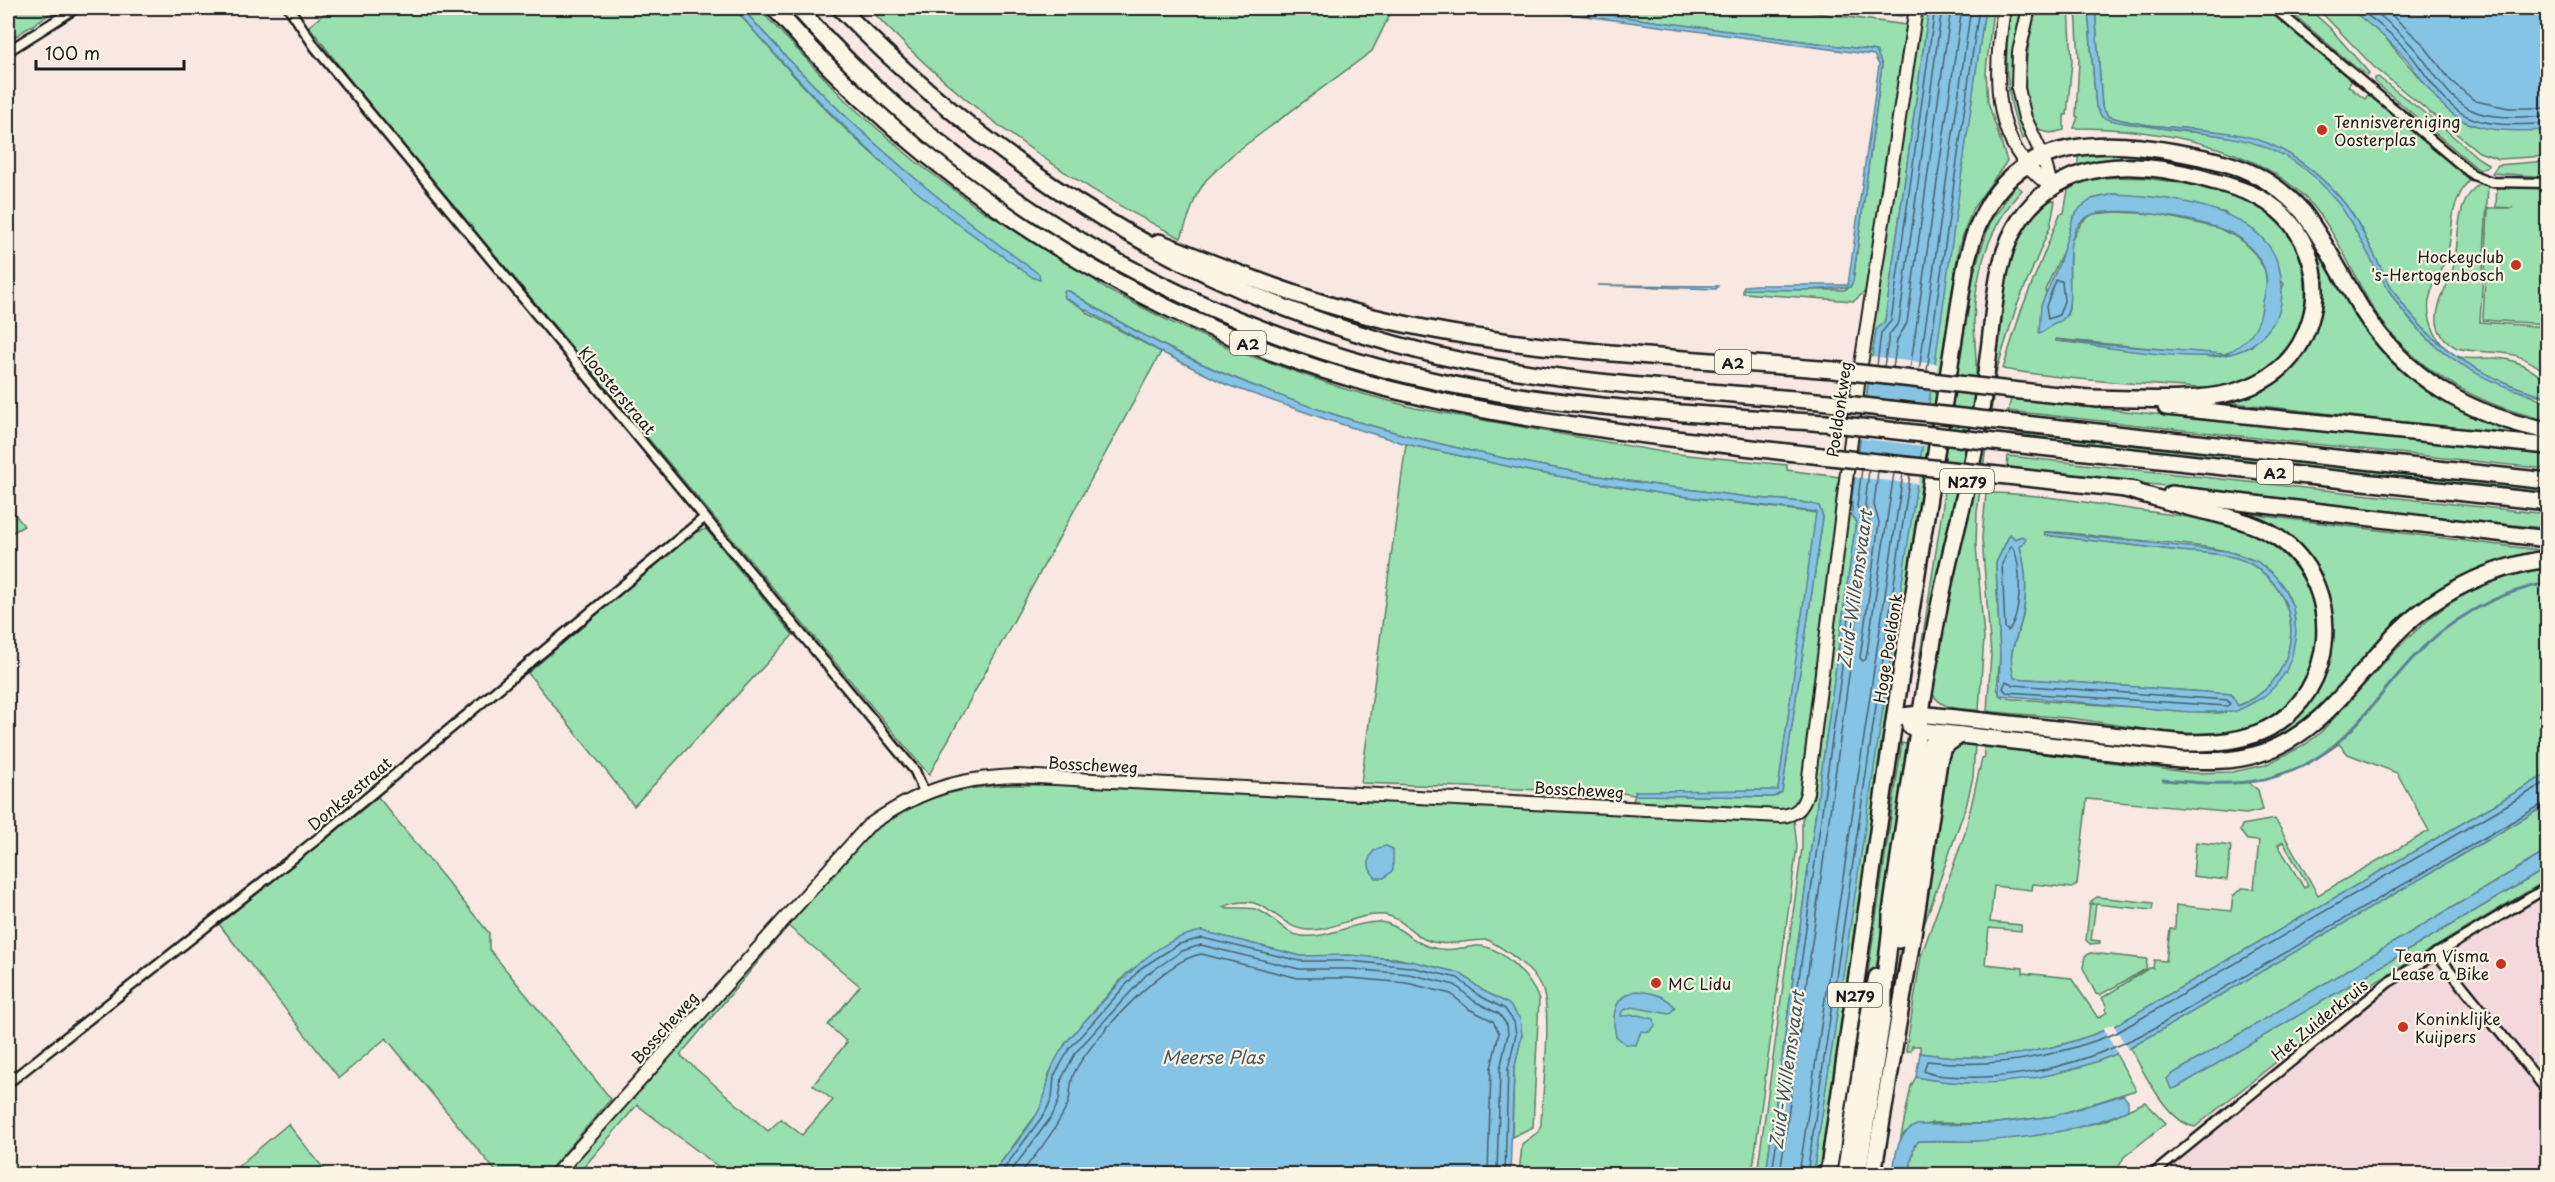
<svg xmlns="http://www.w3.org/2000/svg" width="2555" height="1182" viewBox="0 0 2555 1182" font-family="'Playpen Sans',sans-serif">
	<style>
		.built { fill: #f4d9dc }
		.green { fill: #98e0af; stroke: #5a7e66; stroke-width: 1.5; fill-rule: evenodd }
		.water { fill: #85c4e5; stroke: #5b8195; stroke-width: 1.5 }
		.pier { fill: #f8e8e1 }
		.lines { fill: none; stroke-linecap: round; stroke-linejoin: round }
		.shore { stroke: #465f6c; stroke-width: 1.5 }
		.stream { stroke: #5b8195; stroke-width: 3 }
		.street-casing { stroke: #1c1c1c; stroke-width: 13 }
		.secondary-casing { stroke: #1c1c1c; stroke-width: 16 }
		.highway-casing { stroke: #1c1c1c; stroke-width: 20 }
		.street { stroke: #fcf5e5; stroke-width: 8 }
		.secondary { stroke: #fcf5e5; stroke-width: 12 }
		.highway { stroke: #fcf5e5; stroke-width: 15 }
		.highway-bridge-casing { stroke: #1c1c1c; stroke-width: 20; stroke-linecap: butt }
		.highway-bridge { stroke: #fcf5e5; stroke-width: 15 }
		.poi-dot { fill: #c8321e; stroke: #fcf5e5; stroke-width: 2 }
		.labels { text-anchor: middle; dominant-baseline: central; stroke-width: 4.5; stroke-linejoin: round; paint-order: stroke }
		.shield { fill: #fcf5e5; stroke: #5f5d58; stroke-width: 1.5 }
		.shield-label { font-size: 15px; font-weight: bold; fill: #1c1c1c }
		.poi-label { font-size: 16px; fill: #1c1c1c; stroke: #fcf5e5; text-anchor: start }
		.street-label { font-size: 16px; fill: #1c1c1c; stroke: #fcf5e5 }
		.water-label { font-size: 18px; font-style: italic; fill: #415762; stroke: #fcf5e5 }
	</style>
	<rect width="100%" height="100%" fill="#f8e8e1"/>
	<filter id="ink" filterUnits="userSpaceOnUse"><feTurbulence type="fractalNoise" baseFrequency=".0167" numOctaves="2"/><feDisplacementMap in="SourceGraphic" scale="12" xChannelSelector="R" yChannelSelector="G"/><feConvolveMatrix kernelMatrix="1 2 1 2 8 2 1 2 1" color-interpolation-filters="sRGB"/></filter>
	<g filter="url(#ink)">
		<path class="built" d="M2547,880v294h-405l234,-193z"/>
		<g class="green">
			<path d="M8,8h51l-51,33z"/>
			<path d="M331,8h403c50,58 106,122 167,170 21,17 46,31 68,46 -82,-66 -158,-136 -227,-216h16l91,96 66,57 63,47 106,64 22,17 69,35 64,28 106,37 70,19 253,45 119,12v5l52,7 -36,313 -6,14 -10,7 -155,-7 3,-9 -13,-2 -261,-10 45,-339 128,28 130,22 153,19 -39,277 -143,2 1,3 137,2 9,-5 41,-275 -4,-11c-19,-6 -42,-6 -63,-8 -45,-6 -90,-11 -134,-18 -196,-32 -385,-79 -553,-189l18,22 74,39 -232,423 -573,-687 -47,-62z"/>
			<path d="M869,8h524l-21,43 -140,104 -26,25 -10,16 -15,42c-118,-58 -222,-134 -312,-230z"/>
			<path d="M1557,8h224l125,17 -38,264 -14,12 -111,-8v-4l101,1 6,-3 3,-6 29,-216 -6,-14z"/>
			<path d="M1874,8h35l-2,6 -6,2 -27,-4z"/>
			<path d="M1919,8h10l-44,313 -9,10 -24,166v18l4,6 -90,653h-9l45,-326v-28l8,-19 39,-320z"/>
			<path d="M1985,8h8l-7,64 2,30 19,59 -34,47 -14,38 -140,928h-6z"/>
			<path d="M2011,8h12c-12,48 -16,81 3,129l-4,2c-18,-44 -18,-85 -11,-131z"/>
			<path d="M2036,8h33l3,53 -5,54h-3v15c-8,2 -15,5 -23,0 -28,-17 -11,-97 -5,-122z"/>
			<path d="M2076,8h12l8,99 6,10c30,5 60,13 90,15 33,3 62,7 92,23 74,38 81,117 131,171 39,42 82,55 132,77v17c-72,-15 -141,-54 -179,-120 -17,-31 -32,-67 -55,-94 -53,-62 -161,-78 -239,-78l4,-11 -2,-1 3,-55z"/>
			<path d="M2095,8h172l86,71 -5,7 17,13 4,-6 87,74 13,13c-23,30 -13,47 -23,78 -5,13 -13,25 -16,38 -6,21 8,55 30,61 11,3 21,1 32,1 20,-1 40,10 53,23l2,15c-62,-15 -119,-50 -154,-106 -13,-22 -23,-46 -36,-68 -15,-27 -42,-51 -68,-67 -55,-36 -122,-19 -181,-39l-6,-9z"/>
			<path d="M2286,8h22l22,20 39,45 -2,2 -12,-8z"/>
			<path d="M2317,8h32l34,27 34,40 48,47 16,5 29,3h37v26l-48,3 -20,-7 -105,-85z"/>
			<path d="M2378,77l61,47 39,34 10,6v2l-9,4 -104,-88v-4z"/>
			<path d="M2096,152l57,3 80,19 35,16 30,27 118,164 41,27 44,19 21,5 -1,3 -305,-34 71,-35 31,-88c-10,-16 -43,-78 -54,-86 -28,-20 -106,-31 -142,-32 -15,-1 -30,4 -44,9v-15z"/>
			<path d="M2547,161v16l-55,-4 6,-8z"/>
			<path d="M2147,178c33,6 87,9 114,28 66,44 58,154 -23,178 -26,7 -54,3 -81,1 -51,-3 -103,-7 -154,-16l18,-58 39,-97 4,-1 4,-23c20,-16 55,-13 79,-12zM2114,194l43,4 69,15 58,71 -32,62 -27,9 18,-9 13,-18 5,-10 6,-31 -2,-17 -10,-16 -15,-15 -22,-11 -62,-14 -40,-2 -23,2 -11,8 -12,20 -1,67 -2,6 -13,8 -9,-33 18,-39 29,-52zM2055,339l170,16 -13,2 -43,-4z"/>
			<path d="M2480,183l8,2 -8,137 67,5v47c-34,-30 -52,-17 -90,-26 -40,-22 -9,-56 -3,-83 6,-29 0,-62 26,-82z"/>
			<path d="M2016,185l6,5c-33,35 -48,85 -48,133 1,25 4,48 1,74l-55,284h-4l27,-176 2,-50 8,-56 21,-128 16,-48z"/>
			<path d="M2497,185l50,2v137l-64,-4 5,-112h25l-17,-1z"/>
			<path d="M2051,200l4,1 -5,26 -34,81 -19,61 -20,143 -1,33 8,93 -5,72c-19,-1 -42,0 -48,-21l78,-428c9,-24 19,-48 42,-61z"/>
			<path d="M2011,399l536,56v14l-539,-58z"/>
			<path d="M2022,431l525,57v6l-488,-53 -50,-9z"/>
			<path d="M2008,456l539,58v14l-115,-10 -425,-51z"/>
			<path d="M1986,493c47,0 96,9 144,16 67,10 153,11 180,86 8,23 8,44 2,67 -10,36 -42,61 -77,69 -40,8 -104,-4 -144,-10 -35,-5 -70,-6 -104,-10l4,-56 -9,-117zM2045,532c22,-1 45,4 68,6 38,4 117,6 147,26 66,43 32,145 -43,149l-214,-15 -6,-9 3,-34 -4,-92 14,-29 5,5 4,-2 5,5 -4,5c6,21 7,46 3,67 -4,26 -17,35 -10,64l218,16 6,12c27,-9 46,-30 52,-58 8,-34 -10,-68 -40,-85 -18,-10 -47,-10 -67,-12 -46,-5 -91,-11 -137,-16z"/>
			<path d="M8,505l16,21 -16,9z"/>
			<path d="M2225,511l322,40v4c-19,7 -81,22 -94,32 -59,44 -123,138 -192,158 -58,16 -136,1 -195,-5v-4l119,10 88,-16 55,-78 -19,-89z"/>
			<path d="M706,529l87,106 -159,171 -106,-133 165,-140z"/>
			<path d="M2547,567v207l-434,253c-63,26 -125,37 -193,26v-7h-8l-1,5h-5l15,-95 44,-123 17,-75 3,-1 -1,-11 210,27 38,-1 33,-7 38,-19 16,-12c70,-72 119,-154 228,-167zM2339,744l9,10 49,19 32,58 -111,64 -43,-76 -33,6 -2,6 7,9 12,1 -5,48 -12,-1 -9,8 -2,15 -55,-6 -1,24h-5l-4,32 -12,-1 -1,8h-4l-47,30 5,9 -2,2 2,3 -9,6 -27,-40 -48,-5v-5l-38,-4 4,-36 32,3v-6l-31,-3 4,-36 38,4 1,-6 39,4 5,-4 10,-85 159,15 17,-4 -5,-20 -10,-8c34,-6 63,-18 91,-38zM2283,842l25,43 -4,3 -26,-43z"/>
			<path d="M1902,743l8,2 -26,186 -16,72 -30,171z"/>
			<path d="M1975,744l-2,33 -6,26 -50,142 -35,229h-5l68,-409c5,-16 14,-20 30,-21z"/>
			<path d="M1931,780l-41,252 -4,-1z"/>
			<path d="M1008,785h112l674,35 3,27 -45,327h-233l3,-30 16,-12 3,-7c1,-30 12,-112 1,-137 -11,-21 -34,-37 -54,-48 -23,-1 -41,9 -64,-1 -13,-7 -24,-22 -39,-24 -28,-3 -50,16 -77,15 -33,-2 -41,-42 -85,-23 10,2 22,0 32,2 18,5 28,25 47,27 26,3 50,-14 76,-14 18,0 32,18 49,24 18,7 30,2 49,0 25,-2 54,32 63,53l-6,128 -21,10 2,-67 8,-35 -40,-45 -22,-17 -64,-15 -95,-2 -99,-25 -26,8 -50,35 -61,70 -16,30 -3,22 -6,14 -48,64h-264l-91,-69 -59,69h-18c70,-77 140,-155 210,-233 35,-39 88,-106 133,-130 32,-18 70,-24 105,-26zM788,926l72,60 -32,39 19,17 -34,43 20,15 -31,35 -21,-16 -13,12 -88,-76z"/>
			<path d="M378,797l111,136v16l122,150 -65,75h-48l-112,-136 -47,40 -120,-154z"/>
			<path d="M2547,805v46l-376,224 5,13 371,-220v12l-171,102 -181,145c-28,-5 -51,-55 -65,-79z"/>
			<path d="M2196,842l35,4 -4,34 -34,-4z"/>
			<path d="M2097,897l56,6 -1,7 -56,-6 -5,36 9,1v2l-10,1 -4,-4 4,-36h4l-3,-3z"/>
			<path d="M2091,953l56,6 -1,10 -46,26 -4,-1 -13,-26 2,-12z"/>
			<path d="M2116,1054l20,36 -82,26 -64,8 -58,-1 -28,10 -4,9 11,-56 5,-9c68,14 136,1 200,-23z"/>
			<path d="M2145,1102l21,21 -42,34 -9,17h-206l5,-28 5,-5h56l103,-14 26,-6z"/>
			<path d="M288,1124l40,50h-99z"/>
		</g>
		<g class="water">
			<path d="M734,8h8c88,102 187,188 297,266l1,6 -8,-3c-45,-32 -90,-63 -132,-99 -60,-52 -114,-110 -166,-170z"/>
			<path d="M1525,8h32l319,43 6,14 -29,216 -3,6 -40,3 -67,-1 1,-3 12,-1h92l31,-220 -5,-10z"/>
			<path d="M1929,8h56l-50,355 -122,811h-47l90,-653 -4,-6v-18l24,-167 9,-9z"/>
			<path d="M2088,8h7l7,99 6,9c59,20 126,3 181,38 26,17 53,41 68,68 13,22 23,46 36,68 35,56 92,91 154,106v2c-64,-12 -122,-49 -157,-106 -30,-46 -38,-85 -84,-122 -48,-38 -103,-35 -160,-44 -14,-2 -31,-3 -44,-9l-6,-10z"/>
			<path d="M2349,8h198v122c-25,1 -57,3 -81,-8 -29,-13 -42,-43 -62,-66 -17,-18 -36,-33 -55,-48z"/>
			<path d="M2114,194c68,3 180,17 167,109 -3,21 -24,43 -44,49 -38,13 -138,-7 -182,-11l170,13c21,-10 34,-24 37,-47 2,-13 7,-23 3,-36 -3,-11 -16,-26 -25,-33 -24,-17 -118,-33 -146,-24 -44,14 -11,90 -32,106 -5,4 -3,1 -8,3 -6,4 -8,9 -15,10l2,-28 18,-41 14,-46 7,-10 12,-9z"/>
			<path d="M1597,285l121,1 -2,3z"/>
			<path d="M1064,291h5c167,110 358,157 553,189 44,7 89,12 134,18 21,2 44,2 63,8l4,11 -41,275 -8,5 -139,-2 1,-4 142,-1 38,-278 -152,-18 -130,-22 -128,-28 -75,-23 -104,-36 -66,-33 -96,-54z"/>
			<path d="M2045,532l182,19 31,11 17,14 10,14 8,17 3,25 -4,24 -7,17 -11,14 -12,11 -27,14h-45l-191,-17 1,-40 -4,-92 14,-29 5,5 7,-3 4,3 -6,8c6,21 7,46 3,67 -5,27 -17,33 -9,64l217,16 7,12c26,-9 45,-31 51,-59 8,-33 -10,-68 -40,-84 -19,-10 -47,-10 -68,-12 -45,-5 -91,-11 -136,-16z"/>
			<path d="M2547,774v31l-417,243c-66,30 -142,44 -214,29l4,-24c68,11 130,0 193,-26z"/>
			<path d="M1386,846l7,3v21l-9,8h-8c-13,-13 -8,-29 10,-32z"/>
			<path d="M2547,851v17l-371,220 -5,1 -4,-10 4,-4z"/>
			<path d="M1202,931l99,25 49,-1 61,6 49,12 22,17 27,14 11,15 2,16 -8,35 -4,104h-518c15,-21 34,-40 46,-62 10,-17 8,-35 17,-51 11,-21 27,-37 43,-54 29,-32 58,-68 104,-76z"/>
			<path d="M1636,991c13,1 32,5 39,17l-6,6 -37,-7 -10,4 -1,5 17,-1 16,4 1,7 -6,6 -8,-1 -5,14 -11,-1 -9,-8c-5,-21 -2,-40 20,-45z"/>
			<path d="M2123,1095l5,6v9c-47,21 -102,29 -153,31 -19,1 -37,-2 -56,0l-5,5 -5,28h-16c2,-18 4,-42 24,-49l73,-1 64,-8z"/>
		</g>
		<g class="pier">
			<path d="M1869,357l69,7 -6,26 -67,-8z"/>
			<path d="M1863,396l67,7 -6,43 -67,-8z"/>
			<path d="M1855,452l67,7 -4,25 -66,-7z"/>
			<path d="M2113,1024l16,27 -10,5 -16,-28z"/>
		</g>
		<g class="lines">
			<g class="shore">
				<path d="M2358,8c18,14 37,28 52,46 19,23 34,55 64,65 23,8 50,5 74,5"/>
				<path d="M2370,8c16,12 31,25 44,40 20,22 34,55 65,65 21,6 46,3 69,4"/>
				<path d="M2384,8l38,35 29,38 24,20 34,7h39"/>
				<path d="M2056,280l6,1 2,20 -5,14 -11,4 -2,-13z"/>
				<path d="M1877,366l4,-33 10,-12 44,-313"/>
				<path d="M1884,367l5,-32 10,-13 43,-314"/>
				<path d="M1893,368l4,-28 10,-17 44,-315"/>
				<path d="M1910,370l52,-362"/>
				<path d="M1919,371l52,-363"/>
				<path d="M1927,371l52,-363"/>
				<path d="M1878,471l-4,34 5,18 -19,135 3,3 3,-2 28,-186"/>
				<path d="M2011,546c12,11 11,74 -3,85l-3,-3 -3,-64z"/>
				<path d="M2006,681l8,4 213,15 3,4 -3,2 -221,-14 -3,-4z"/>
				<path d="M2548,781l-432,252c-62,25 -123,36 -189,28l-3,10c11,6 27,5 40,6 68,2 130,-17 189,-48l395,-228"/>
				<path d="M1000,1174l45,-61 7,-15 2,-22 16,-28 71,-80 38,-24 23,-6 98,23h50l60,6 48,11 20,17 27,14 9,13 2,12 -8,35 -3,105"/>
				<path d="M1009,1174l43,-58 7,-16 3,-22 14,-26 70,-77 36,-24 19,-6 98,24h51l59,5 46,11 19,16 25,13 8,11 1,9 -8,35 -3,105"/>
				<path d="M1020,1174c18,-21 35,-43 47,-68 5,-11 2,-24 8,-35 18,-33 89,-111 126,-117l97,24h52l57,5 44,11 18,15 24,12 6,12 -8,35 -3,106"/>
				<path d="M1772,1174l90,-652 -5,-16 5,-37"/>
				<path d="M1780,1174l90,-651 -5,-18 4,-35"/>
				<path d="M1799,1174l104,-700"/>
				<path d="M1807,1174l103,-699"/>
			</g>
			<path class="stream" d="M2163,780c35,3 70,6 104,-1 72,-17 99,-70 144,-119 34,-38 86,-69 137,-77"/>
			<defs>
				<g id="street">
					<path d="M289,8l26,39 600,724 9,21"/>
					<path d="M2274,8l199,167 19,7 56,1"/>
					<path d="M8,51l68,-43"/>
					<path d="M2436,953l112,139"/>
					<path d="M8,1083l313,-247 383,-318"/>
					<path d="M2153,1174l236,-192 159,-95"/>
				</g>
				<g id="secondary">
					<path d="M2004,8c-8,51 -14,116 24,158 7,8 16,15 24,22"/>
					<path d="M2029,8l-10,44 -1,36 7,30 18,39 9,31"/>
					<path d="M556,1174l312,-348c50,-35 88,-48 149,-50l763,40c16,-1 23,-8 27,-23l51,-409 58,-376"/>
				</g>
				<g id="highway">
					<path d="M774,8c159,182 376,319 611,380 142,36 290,51 436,68"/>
					<path d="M798,8c179,202 433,343 701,385 108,17 217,22 326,30"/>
					<path d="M840,8c168,172 365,292 600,348 125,29 261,34 388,46"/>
					<path d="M1159,242c69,27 138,56 210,74 151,37 309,41 464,54"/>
					<path d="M2011,390l87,9"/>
					<path d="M2166,407l382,39"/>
					<path d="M2006,422l542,59"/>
					<path d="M2003,443l545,59"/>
					<path d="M1998,475l137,15"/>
					<path d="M2171,494l377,45"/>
					<path d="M1895,717l24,-3 266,29c30,0 57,-1 84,-15 68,-37 75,-138 15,-186 -24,-18 -51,-24 -80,-31 -27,-6 -53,-15 -79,-22"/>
					<path d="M1910,726l7,4 263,30c26,1 53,2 78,-6 61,-18 95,-74 136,-118 40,-42 97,-70 154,-77"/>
					<path d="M1899,940l27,-183 5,-13 12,-11"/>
					<path d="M1828,1174l71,-487 66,-418c24,-119 103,-137 210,-117 54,10 90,18 128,60 23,31 39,65 59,98 44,69 107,105 186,121"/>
					<path d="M1845,1174l25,-166 7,-31"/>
					<path d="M1858,1174l26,-166c-2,-32 8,-64 7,-96 15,-102 29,-204 48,-305 10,-52 25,-103 35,-155 6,-33 11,-68 15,-102 6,-43 6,-95 32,-132 44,-61 116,-58 181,-40 20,6 40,10 58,20 44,24 65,76 50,123 -29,96 -144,77 -221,77"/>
					<path d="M1873,1174l44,-264 22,-149 4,-14 17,-12"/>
				</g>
			</defs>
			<use href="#street" class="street-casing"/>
			<use href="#secondary" class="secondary-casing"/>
			<use href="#highway" class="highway-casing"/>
			<use href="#street" class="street"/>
			<use href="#secondary" class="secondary"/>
			<use href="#highway" class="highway"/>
			<defs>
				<g id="highway-bridge">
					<path d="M1833,370l178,20"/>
					<path d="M1828,402l178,20"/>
					<path d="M1825,423l178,20"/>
					<path d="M1821,456l177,19"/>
				</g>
			</defs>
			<use href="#highway-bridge" class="highway-bridge-casing"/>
			<use href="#highway-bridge" class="highway-bridge"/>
		</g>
	</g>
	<g class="poi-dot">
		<circle cx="2322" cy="130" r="6"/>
		<circle cx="2516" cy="265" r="6"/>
		<circle cx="2501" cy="964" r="6"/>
		<circle cx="1656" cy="983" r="6"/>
		<circle cx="2403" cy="1027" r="6"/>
	</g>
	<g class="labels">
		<g class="shield">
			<rect x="1230" y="331" width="36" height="24" rx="4.5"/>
			<rect x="1715" y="350" width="36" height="24" rx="4.5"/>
			<rect x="2257" y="460" width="36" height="24" rx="4.5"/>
			<rect x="1940" y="469" width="54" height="24" rx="4.5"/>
			<rect x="1828" y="983" width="54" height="24" rx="4.5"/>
		</g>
		<g class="shield-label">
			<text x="1248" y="343">A2</text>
			<text x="1733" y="362">A2</text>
			<text x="2275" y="472">A2</text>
			<text x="1967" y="481">N279</text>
			<text x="1855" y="995">N279</text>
		</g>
		<g class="poi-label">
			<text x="2334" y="121">Tennisvereniging<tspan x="2334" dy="18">Oosterplas</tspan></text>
			<text x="2504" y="256" text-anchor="end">Hockeyclub<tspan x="2504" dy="18">'s-Hertogenbosch</tspan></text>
			<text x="2489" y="955" text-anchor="end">Team Visma<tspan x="2489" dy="18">Lease a Bike</tspan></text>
			<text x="1668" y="983">MC Lidu</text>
			<text x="2415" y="1018">Koninklijke<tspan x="2415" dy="18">Kuijpers</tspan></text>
		</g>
		<g class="street-label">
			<text transform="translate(618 390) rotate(50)">Kloosterstraat</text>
			<text transform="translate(1838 409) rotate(-82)">Poeldonkweg</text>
			<text transform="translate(1887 648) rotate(-81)">Hoge Poeldonk</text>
			<text transform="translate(1093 764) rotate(3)">Bosscheweg</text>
			<text transform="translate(1579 789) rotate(3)">Bosscheweg</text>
			<text transform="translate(349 793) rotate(-40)">Donksestraat</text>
			<text transform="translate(2319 1019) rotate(-39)">Het Zuiderkruis</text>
			<text transform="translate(664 1027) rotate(-48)">Bosscheweg</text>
		</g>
		<g class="water-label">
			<text transform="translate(1854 589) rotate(-82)">Zuid-Willemsvaart</text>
			<text x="1213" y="1056">Meerse Plas</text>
			<text transform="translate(1786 1070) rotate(-82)">Zuid-Willemsvaart</text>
		</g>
	</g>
	<rect width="2555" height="1182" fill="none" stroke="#fcf5e5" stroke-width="30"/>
	<rect x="15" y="15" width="2525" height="1152" fill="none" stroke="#1c1c1c" stroke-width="2" filter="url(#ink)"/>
	<path d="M36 60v9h148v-9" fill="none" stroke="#1c1c1c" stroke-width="3"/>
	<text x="45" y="60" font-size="18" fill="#1c1c1c" stroke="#fcf5e5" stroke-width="4.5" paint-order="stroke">100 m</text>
</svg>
